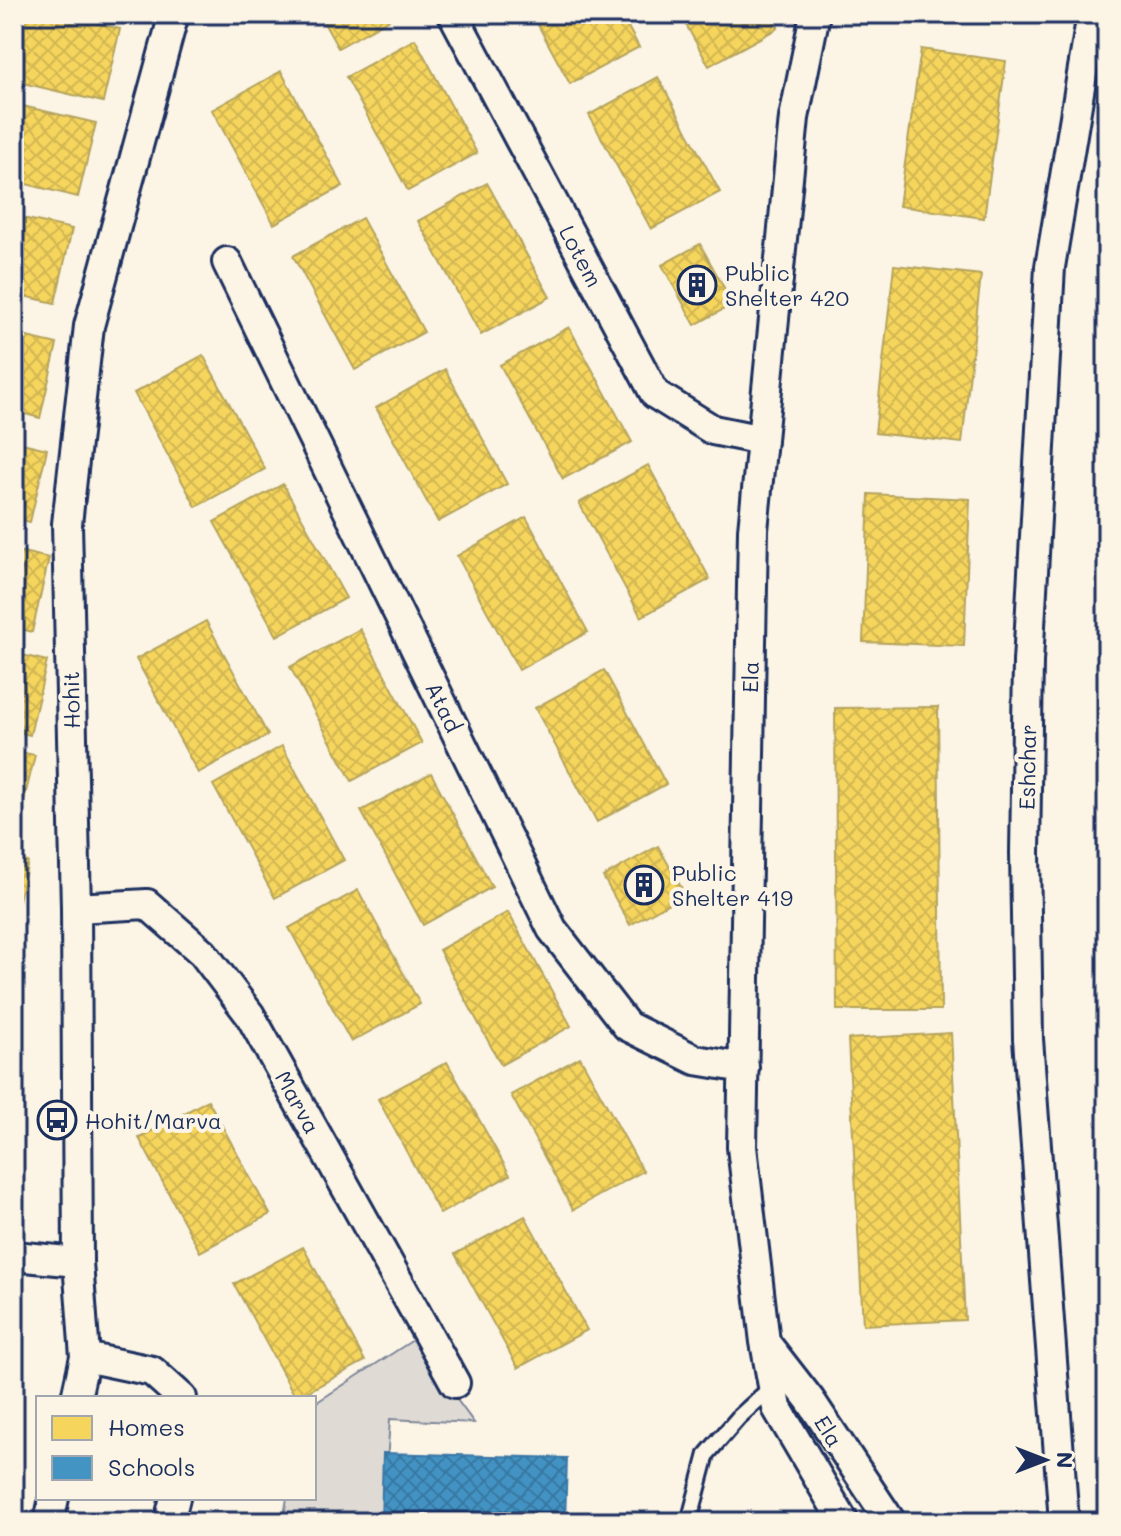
<svg xmlns="http://www.w3.org/2000/svg" width="1121" height="1536" viewBox="0 0 1121 1536" font-family="Mali,sans-serif">
	<style>
		.green { fill: #dfdbd4; stroke: #7d8599; stroke-width: 2 }
		.homes { fill: url(#homes-cross-hatch); stroke: #b4a35d; stroke-width: 2 }
		.schools { fill: url(#schools-cross-hatch); stroke: #3775a5; stroke-width: 2 }
		.lines { fill: none; stroke-linecap: round; stroke-linejoin: round }
		.service-casing { stroke: #1b2f5e; stroke-width: 20 }
		.minor-casing { stroke: #1b2f5e; stroke-width: 34 }
		.service { stroke: #fcf5e5; stroke-width: 14 }
		.minor { stroke: #fcf5e5; stroke-width: 28 }
		.labels { text-anchor: middle; dominant-baseline: central; stroke-width: 8; stroke-linejoin: round; paint-order: stroke }
		.street-label { font-size: 22px; fill: #1b2f5e; stroke: #fcf5e5 }
		.poi-label { font-size: 22px; fill: #1b2f5e; stroke: #fcf5e5; text-anchor: start }
	</style>
	<defs>
		<pattern id="homes-cross-hatch" width="8" height="8" patternUnits="userSpaceOnUse" patternTransform="scale(2)"><rect width="8" height="8" fill="#f6d55c"/><path d="M0 0l8 8M0 8l8-8" fill="none" stroke="#d2b752"/></pattern>
		<pattern id="schools-cross-hatch" width="8" height="8" patternUnits="userSpaceOnUse" patternTransform="scale(2)"><rect width="8" height="8" fill="#4393c3"/><path d="M0 0l8 8M0 8l8-8" fill="none" stroke="#3778a2"/></pattern>
	</defs>
	<rect width="100%" height="100%" fill="#fcf5e5"/>
	<filter id="ink" filterUnits="userSpaceOnUse"><feTurbulence type="fractalNoise" baseFrequency=".0125" numOctaves="2"/><feDisplacementMap in="SourceGraphic" scale="16" xChannelSelector="R" yChannelSelector="G"/><feConvolveMatrix kernelMatrix="1 2 1 2 8 2 1 2 1" color-interpolation-filters="sRGB"/></filter>
	<g filter="url(#ink)">
		<path class="green" d="M413,1340l61,83 -84,-4 -7,103h-100l4,-24h27v-94z"/>
		<g class="homes">
			<path d="M14,14h44l62,15 -17,73 -89,-21z"/>
			<path d="M319,14h80l-61,34z"/>
			<path d="M532,14h89l18,33 -69,37z"/>
			<path d="M680,14h90l8,14 -69,38z"/>
			<path d="M415,39l62,114 -69,38 -62,-114z"/>
			<path d="M921,49l85,12 -22,157 -85,-12z"/>
			<path d="M281,71l62,115 -69,38 -62,-114z"/>
			<path d="M658,77l62,115 -69,37 -62,-114z"/>
			<path d="M14,104l82,19 -18,74 -64,-16z"/>
			<path d="M487,183l63,114 -69,38 -63,-114z"/>
			<path d="M14,216l58,13 -17,74 -41,-9z"/>
			<path d="M362,218l62,114 -69,38 -62,-114z"/>
			<path d="M700,244l33,60 -38,21 -33,-60z"/>
			<path d="M894,265l87,10 -19,168 -87,-10z"/>
			<path d="M569,327l63,115 -69,37 -63,-114z"/>
			<path d="M14,334l43,10 -17,74 -26,-7z"/>
			<path d="M203,355l62,114 -69,38 -62,-114z"/>
			<path d="M445,369l62,115 -69,38 -62,-114z"/>
			<path d="M14,441l33,8 -17,73 -16,-4z"/>
			<path d="M648,465l62,114 -69,38 -62,-114z"/>
			<path d="M283,484l63,114 -69,38 -63,-114z"/>
			<path d="M869,494l101,5 -6,147 -101,-4z"/>
			<path d="M526,517l62,115 -69,38 -62,-114z"/>
			<path d="M14,550l35,8 -17,74 -18,-5z"/>
			<path d="M206,621l62,114 -70,38 -62,-114z"/>
			<path d="M360,629l62,114 -70,38 -62,-114z"/>
			<path d="M14,653l33,8 -17,74 -16,-4z"/>
			<path d="M604,670l62,114 -69,38 -62,-114z"/>
			<path d="M938,707l3,303h-104l-2,-302z"/>
			<path d="M282,746l62,114 -69,38 -62,-113z"/>
			<path d="M14,751l21,4 -18,74h-3z"/>
			<path d="M431,773l61,114 -69,38 -62,-114z"/>
			<path d="M658,846l27,48 -55,31 -27,-48z"/>
			<path d="M14,859l14,3 -14,59z"/>
			<path d="M358,890l62,114 -69,38 -62,-114z"/>
			<path d="M508,912l63,114 -70,39 -62,-115z"/>
			<path d="M951,1033l14,287 -102,5 -15,-286z"/>
			<path d="M580,1057l63,114 -70,39 -62,-115z"/>
			<path d="M447,1062l63,113 -70,39 -62,-115z"/>
			<path d="M208,1100l62,114 -70,38 -61,-114z"/>
			<path d="M525,1216l62,114 -69,38 -63,-114z"/>
			<path d="M303,1247l62,114 -69,37 -62,-114z"/>
		</g>
		<path class="schools" d="M383,1453l184,5 -2,64h-184z"/>
		<g class="lines">
			<defs>
				<path id="service" d="M689,1522l18,-68 32,-37 34,-31"/>
				<g id="minor">
					<path d="M453,14l202,380 58,36 49,10"/>
					<path d="M815,14l-21,104 -41,412 -11,617 23,195 12,66 67,114"/>
					<path d="M227,262l325,667 75,97 69,34 48,8"/>
					<path d="M76,908l71,-4 56,49 47,62 205,368"/>
					<path d="M14,1256l64,6"/>
					<path d="M768,1346l42,54 81,122"/>
					<path d="M85,1357l67,14 30,27"/>
					<path d="M76,1398l9,-41 -7,-95 -2,-354 -9,-384 22,-198 85,-312"/>
					<path d="M49,1522l5,-24"/>
					<path d="M169,1522l6,-24"/>
					<path d="M1064,1522l-36,-483 -3,-186 3,-191 22,-395 42,-253"/>
				</g>
			</defs>
			<use href="#service" class="service-casing"/>
			<use href="#minor" class="minor-casing"/>
			<use href="#service" class="service"/>
			<use href="#minor" class="minor"/>
		</g>
	</g>
	<defs>
		<symbol id="building-ring" viewBox="-11 -11 22 22"><circle r="9.5" fill="#fcf5e5" stroke="#1b2f5e" stroke-width="1.5"/><path d="M-4-6H4V6H1V3H-1V6H-4ZM-2.5-4.3h1.7v1.8h-1.7ZM.8-4.3h1.7v1.8H.8ZM-2.5-1h1.7V.8h-1.7ZM.8-1h1.7V.8H.8Z" fill="#1b2f5e"/></symbol>
		<symbol id="bus-ring" viewBox="-11 -11 22 22"><circle r="9.5" fill="#fcf5e5" stroke="#1b2f5e" stroke-width="1.5"/><path d="M-5-6H5V4H4V6H2V4H-2V6H-4V4H-5ZM-3.5-4V0h7V-4ZM-3.5 1.2v1.5H-2V1.2ZM2 1.2v1.5H3.5V1.2Z" fill="#1b2f5e"/></symbol>
	</defs>
	<g fill-rule="evenodd">
		<use href="#building-ring" x="675" y="263" width="44" height="44"/>
		<use href="#building-ring" x="622" y="863" width="44" height="44"/>
		<use href="#bus-ring" x="35" y="1098" width="44" height="44"/>
	</g>
	<g class="labels">
		<g class="street-label">
			<text transform="translate(581 256) rotate(62)">Lotem</text>
			<text transform="translate(750 677) rotate(-89)">Ela</text>
			<text transform="translate(71 700) rotate(-91)">Hohit</text>
			<text transform="translate(444 707) rotate(64)">Atad</text>
			<text transform="translate(1027 767) rotate(-89)">Eshchar</text>
			<text transform="translate(298 1102) rotate(61)">Marva</text>
			<text transform="translate(829 1431) rotate(58)">Ela</text>
		</g>
		<g class="poi-label">
			<text x="725" y="272">Public<tspan x="725" dy="25">Shelter 420</tspan></text>
			<text x="672" y="872">Public<tspan x="672" dy="25">Shelter 419</tspan></text>
			<text x="85" y="1120">Hohit/Marva</text>
		</g>
	</g>
	<rect width="1121" height="1536" fill="none" stroke="#fcf5e5" stroke-width="48"/>
	<rect x="24" y="24" width="1073" height="1488" fill="none" stroke="#1b2f5e" stroke-width="3" filter="url(#ink)"/>
	<rect x="36" y="1396" width="280" height="104" fill="#fcf5e5" stroke="#a2a6af" stroke-width="2"/>
	<rect x="52" y="1416" width="40" height="24" fill="#f6d55c" stroke="#a2a6af" stroke-width="2"/>
	<text x="108" y="1436" font-size="24" fill="#1b2f5e">Homes</text>
	<rect x="52" y="1456" width="40" height="24" fill="#4393c3" stroke="#a2a6af" stroke-width="2"/>
	<text x="108" y="1476" font-size="24" fill="#1b2f5e">Schools</text>
	<g transform="translate(1045 1460) rotate(90)" stroke="#fcf5e5" stroke-width="6" paint-order="stroke">
	<path d="M0-6L14 30L0 20L-14 30Z" fill="#1b2f5e"/>
	<text y="-12" font-size="22" font-weight="bold" text-anchor="middle" fill="#1b2f5e">N</text>
	</g>
</svg>
